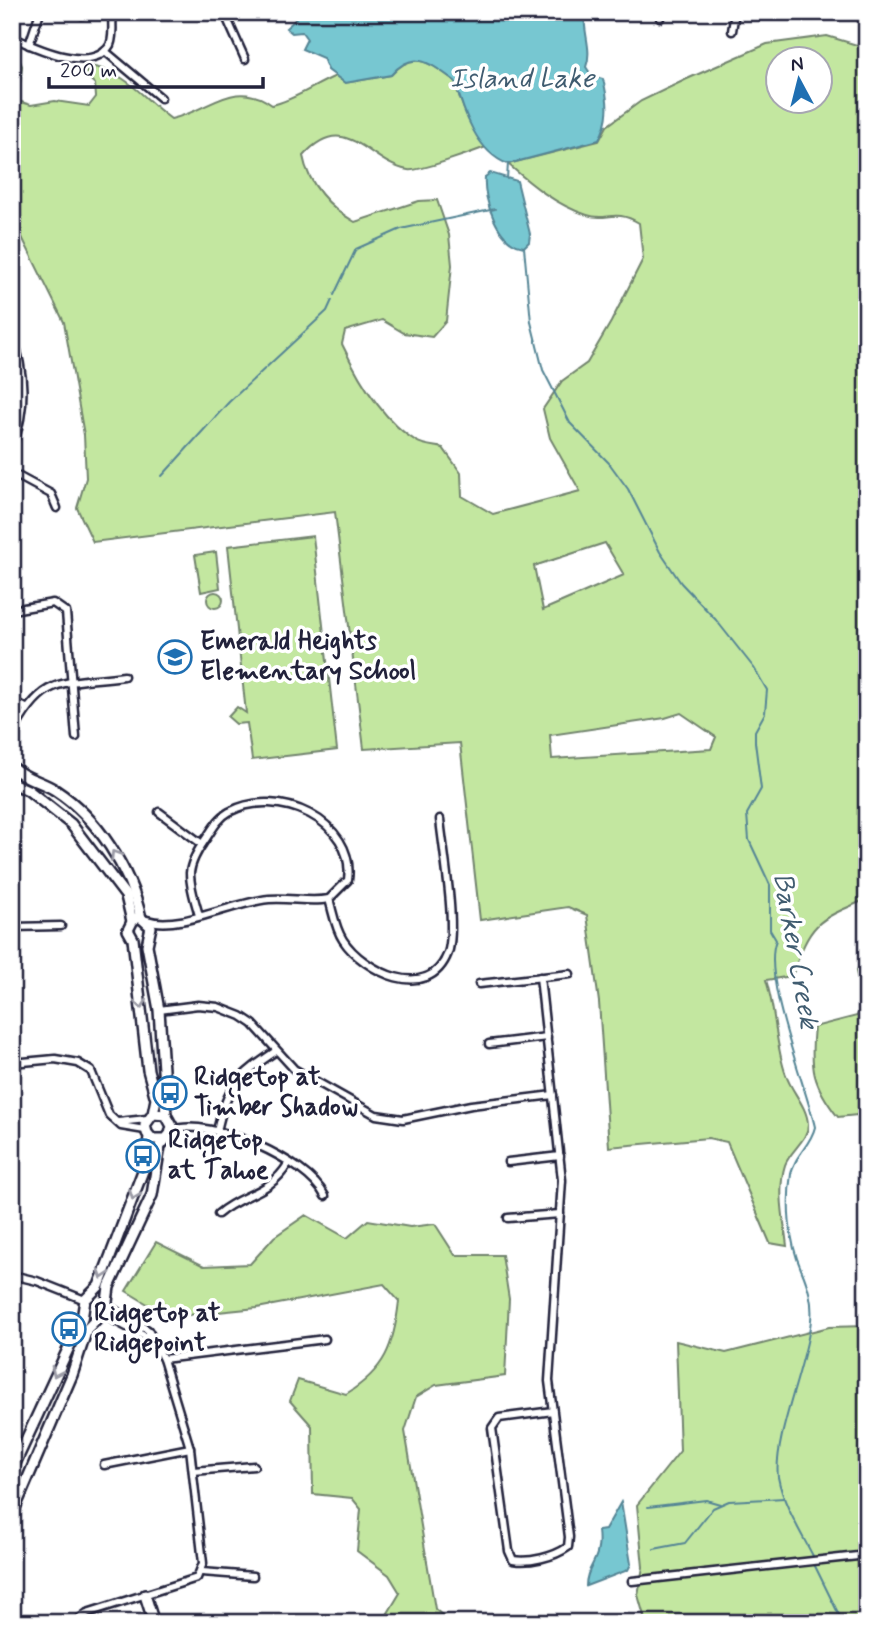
<svg xmlns="http://www.w3.org/2000/svg" width="879" height="1635" viewBox="0 0 879 1635" font-family="Mynerve,sans-serif">
	<style>
		.green { fill: #c3e7a0; stroke: #72846e; stroke-width: 2; fill-rule: evenodd }
		.water { fill: #77c7d1; stroke: #558595; stroke-width: 2 }
		.lines { fill: none; stroke-linecap: round; stroke-linejoin: round }
		.stream { stroke: #558595; stroke-width: 2 }
		.street-casing { stroke: #22223b; stroke-width: 11 }
		.secondary-casing { stroke: #22223b; stroke-width: 14 }
		.street { stroke: #fff; stroke-width: 6 }
		.secondary { stroke: #fff; stroke-width: 9 }
		.oneway { stroke: #9c9ca7 }
		.labels { text-anchor: middle; dominant-baseline: central; stroke-width: 7; stroke-linejoin: round; paint-order: stroke }
		.poi-label { font-size: 26px; font-weight: bold; fill: #22223b; stroke: #fff; text-anchor: start }
		.water-label { font-size: 28px; font-style: italic; fill: #405c70; stroke: #fff }
	</style>
	<rect width="100%" height="100%" fill="#fff"/>
	<filter id="ink" filterUnits="userSpaceOnUse"><feTurbulence type="fractalNoise" baseFrequency=".0143" numOctaves="2"/><feDisplacementMap in="SourceGraphic" scale="14" xChannelSelector="R" yChannelSelector="G"/><feConvolveMatrix kernelMatrix="1 2 1 2 8 2 1 2 1" color-interpolation-filters="sRGB"/></filter>
	<g filter="url(#ink)">
		<g class="green">
			<path d="M827,36l40,12v851c-52,22 -56,23 -75,77l-26,4c10,31 9,65 20,95 5,16 21,31 22,49 1,15 -18,27 -23,41 -8,25 -1,55 2,81l-17,-3 -43,-101 -19,-4 -99,9 -10,-145 -12,-87 -19,-8 -88,13 -20,-177 -96,6 -29,-237 -242,30 -16,-34 9,-30 -2,-43 -20,-113 -52,-105v-164l5,1 5,12 -4,35 13,4 24,-4 34,5 7,-9 -1,-13 -10,-9 4,-9c39,6 52,31 82,53 39,-8 62,-42 101,-14 23,-5 42,-20 64,-29l9,7 46,-8c24,-27 40,-11 64,6 6,25 16,47 31,66 -13,5 -68,25 -78,23 -41,-7 -62,-62 -105,-14 5,28 27,52 52,66l64,-21 18,-1 12,35 3,30 -6,56 -14,16 -28,-4 -22,-13 -37,11 -3,13c16,34 41,77 74,97 8,5 19,5 27,7l18,25 1,23 31,18 87,-23 -30,-53 -7,-29 19,-28 25,-18 24,-41 32,-63 -4,-36c-25,-15 -32,-1 -52,-8 -31,-10 -55,-30 -79,-51l91,-23 8,-15 34,-25 46,-22 80,-35zM778,60h42v42h-42zM605,543l19,32 -81,35 -9,-44zM681,713l35,24 -5,12 -159,10 -2,-24 115,-17z"/>
			<path d="M313,536l24,214 -85,10 -5,-37 -11,1 -8,-7 9,-10 9,6 -18,-167z"/>
			<path d="M216,552l4,36 -19,4 -6,-37z"/>
			<circle cx="215" cy="600" r="8"/>
			<path d="M867,958v156l-29,3c-26,-33 -28,-49 -24,-90l43,-11 6,-13 -7,-32z"/>
			<path d="M306,1215l41,23 21,-18 42,7 25,-3 20,31h47l7,44 -4,77 -69,9 -20,12 -11,34 30,178 16,14h-69l18,-30 -11,-18 -32,-24 4,-42 -9,-11 -39,-4 -1,-68 -22,-25 8,-21 48,14c39,-24 48,-48 53,-93l-15,-17 -127,24 -88,9 -43,-26 30,-49 48,24 46,-2 24,-27z"/>
			<path d="M867,1326v297h-221l-8,-28 5,-28 -6,-62 43,-54 -4,-110 50,12 103,-26z"/>
		</g>
		<g class="water">
			<path d="M291,12h95l26,5 13,-5h160c-3,19 8,37 1,55l6,9 11,3c6,24 7,39 -4,61l-91,24c-31,-11 -45,-53 -53,-83 -24,-17 -41,-33 -64,-6l-46,8 -17,-13 -5,-12 -21,-9 5,-10 -5,-7 -10,1 -6,-5 10,-9z"/>
			<path d="M490,173l27,8 13,53 -1,8 -5,5c-26,-3 -41,-47 -39,-70z"/>
			<path d="M621,1502l10,62 -3,6 -42,16c0,-22 16,-23 12,-55l7,-1z"/>
		</g>
		<g class="lines">
			<g class="stream">
				<path d="M507,179l1,-16"/>
				<path d="M524,247l7,75 12,48 27,53 39,40 19,26 32,63 21,31 35,37 38,48 13,22 -2,23 -10,18v11l6,47 -14,25 2,26 21,45v45l6,10c-15,36 30,146 39,187 -4,18 -21,29 -24,47 -5,30 -2,68 10,95 7,17 12,32 10,51 -4,43 -38,119 -33,157 5,27 22,54 35,79"/>
				<path d="M334,295l22,-46 45,-20 94,-20"/>
				<path d="M162,476l67,-74 98,-91 5,-11"/>
				<path d="M648,1507l58,-7 14,4"/>
				<path d="M654,1549l31,-6 28,-35 16,-7 55,-3"/>
				<path d="M814,1564l29,59"/>
			</g>
			<defs>
				<g id="street">
					<path d="M76,12l6,3"/>
					<path d="M224,12l21,47"/>
					<path d="M660,18l1,-6"/>
					<path d="M732,31l3,-19"/>
					<path d="M12,37c22,10 80,38 98,8 4,-8 2,-23 2,-33"/>
					<path d="M29,45l11,-33"/>
					<path d="M105,51l56,47"/>
					<path d="M12,333c13,41 15,74 0,115"/>
					<path d="M12,473l39,21 6,14"/>
					<path d="M12,610l41,-7 13,9 10,125"/>
					<path d="M12,701l14,7"/>
					<path d="M12,735c31,-61 50,-51 112,-59"/>
					<path d="M159,812l43,32"/>
					<path d="M329,899c4,13 6,29 14,41 20,31 86,64 105,13 9,-27 -5,-103 -8,-134"/>
					<path d="M147,920c32,11 87,-18 122,-21 20,-2 40,4 60,0l19,-19c8,-59 -71,-95 -119,-68 -11,6 -17,18 -24,28 -7,10 -14,21 -15,33 0,14 5,29 9,42"/>
					<path d="M12,927l49,-1"/>
					<path d="M540,977l22,203 -13,201 20,156 -1,10c-14,10 -39,16 -55,13l-4,-9 -17,-123 7,-10 54,-7"/>
					<path d="M479,984l91,-10"/>
					<path d="M159,1010l39,-5 20,2 23,9 12,8 41,45 82,46 27,4 68,-14 82,-10"/>
					<path d="M489,1044l58,-7"/>
					<path d="M12,1063l43,-4 23,4 13,8 18,44 12,11 24,4"/>
					<path d="M118,1122l29,-3"/>
					<path d="M172,1130c39,-13 135,30 153,66"/>
					<path d="M217,1132c9,-46 22,-56 59,-81"/>
					<path d="M508,1162l52,-6"/>
					<path d="M218,1214c26,-22 51,-19 70,-50"/>
					<path d="M508,1218l52,-4"/>
					<path d="M12,1275l25,6 48,19"/>
					<path d="M102,1314l42,22h7"/>
					<path d="M163,1359l162,-20"/>
					<path d="M104,1465l86,-17"/>
					<path d="M193,1471l61,-5"/>
					<path d="M202,1572l51,4"/>
					<path d="M632,1581l235,-26"/>
					<path d="M74,1623l13,-10 110,-35 6,-15 -13,-115 -27,-89 -15,-29 -42,-25"/>
				</g>
				<g id="secondary">
					<path d="M12,767c13,12 29,14 43,23 43,28 75,79 86,128"/>
					<path d="M12,783l16,7 43,34 55,72 6,25"/>
					<path d="M153,1114l3,-15 -8,-29 -15,-131 -5,-9 5,-10 7,-3 11,10 -4,18 12,65 7,105"/>
					<path d="M12,1470l70,-151 3,-19 14,-14 47,-123 3,-26"/>
					<path d="M12,1515l60,-140 15,-46 19,-20 3,-22 43,-92 8,-49 10,-12 2,-8 -6,-11 -13,-1 -8,11 2,8 5,6h12"/>
					<path d="M145,1595l9,28"/>
				</g>
			</defs>
			<use href="#street" class="street-casing"/>
			<use href="#secondary" class="secondary-casing"/>
			<use href="#street" class="street"/>
			<use href="#secondary" class="secondary"/>
		</g>
		<defs><path id="oneway-chevron" d="M-2-3.5L2.5 0L-2 3.5" fill="none" stroke-width="1.6" stroke-linecap="round" stroke-linejoin="round" transform="scale(1.75)"/></defs>
		<g class="oneway">
			<use href="#oneway-chevron" transform="translate(115 855) rotate(-122)"/>
			<use href="#oneway-chevron" transform="translate(141 1004) rotate(84)"/>
			<use href="#oneway-chevron" transform="translate(134 1195) rotate(111)"/>
			<use href="#oneway-chevron" transform="translate(103 1274) rotate(108)"/>
			<use href="#oneway-chevron" transform="translate(56 1372) rotate(116)"/>
		</g>
	</g>
	<defs>
		<symbol id="school-ring" viewBox="-11 -11 22 22"><circle r="9.5" fill="#fff" stroke="#1f6fb2" stroke-width="1.5"/><path d="M0-5L7-2L0 1L-7-2ZM-4 1L0 2.5L4 1V4Q0 6-4 4Z" fill="#1f6fb2"/></symbol>
		<symbol id="bus-ring" viewBox="-11 -11 22 22"><circle r="9.5" fill="#fff" stroke="#1f6fb2" stroke-width="1.5"/><path d="M-5-6H5V4H4V6H2V4H-2V6H-4V4H-5ZM-3.5-4V0h7V-4ZM-3.5 1.2v1.5H-2V1.2ZM2 1.2v1.5H3.5V1.2Z" fill="#1f6fb2"/></symbol>
	</defs>
	<g fill-rule="evenodd">
		<use href="#school-ring" x="156" y="638" width="38" height="38"/>
		<use href="#bus-ring" x="151" y="1074" width="38" height="38"/>
		<use href="#bus-ring" x="124" y="1137" width="38" height="38"/>
		<use href="#bus-ring" x="50" y="1310" width="38" height="38"/>
	</g>
	<g class="labels">
		<g class="poi-label">
			<text x="200" y="642">Emerald Heights<tspan x="200" dy="30">Elementary School</tspan></text>
			<text x="194" y="1078">Ridgetop at<tspan x="194" dy="30">Timber Shadow</tspan></text>
			<text x="168" y="1141">Ridgetop<tspan x="168" dy="30">at Tahoe</tspan></text>
			<text x="94" y="1314">Ridgetop at<tspan x="94" dy="30">Ridgepoint</tspan></text>
		</g>
		<g class="water-label">
			<text x="522" y="79">Island Lake</text>
			<text transform="translate(795 951) rotate(80)">Barker Creek</text>
		</g>
	</g>
	<rect width="879" height="1635" fill="none" stroke="#fff" stroke-width="42"/>
	<rect x="21" y="21" width="837" height="1593" fill="none" stroke="#22223b" stroke-width="2.5" filter="url(#ink)"/>
	<g transform="translate(799 80) rotate(353)"><circle r="33" fill="#ffffff" stroke="#a7a7b1" stroke-width="2"/>
	<path d="M0-5L12 26L0 18L-12 26Z" fill="#1f6fb2"/>
	<text y="-10" font-size="19" font-weight="bold" text-anchor="middle" fill="#22223b">N</text>
	</g>
	<path d="M49 77v10h214v-10" fill="none" stroke="#22223b" stroke-width="3.5"/>
	<text x="60" y="77" font-size="21" fill="#22223b" stroke="#ffffff" stroke-width="5" paint-order="stroke">200 m</text>
</svg>
